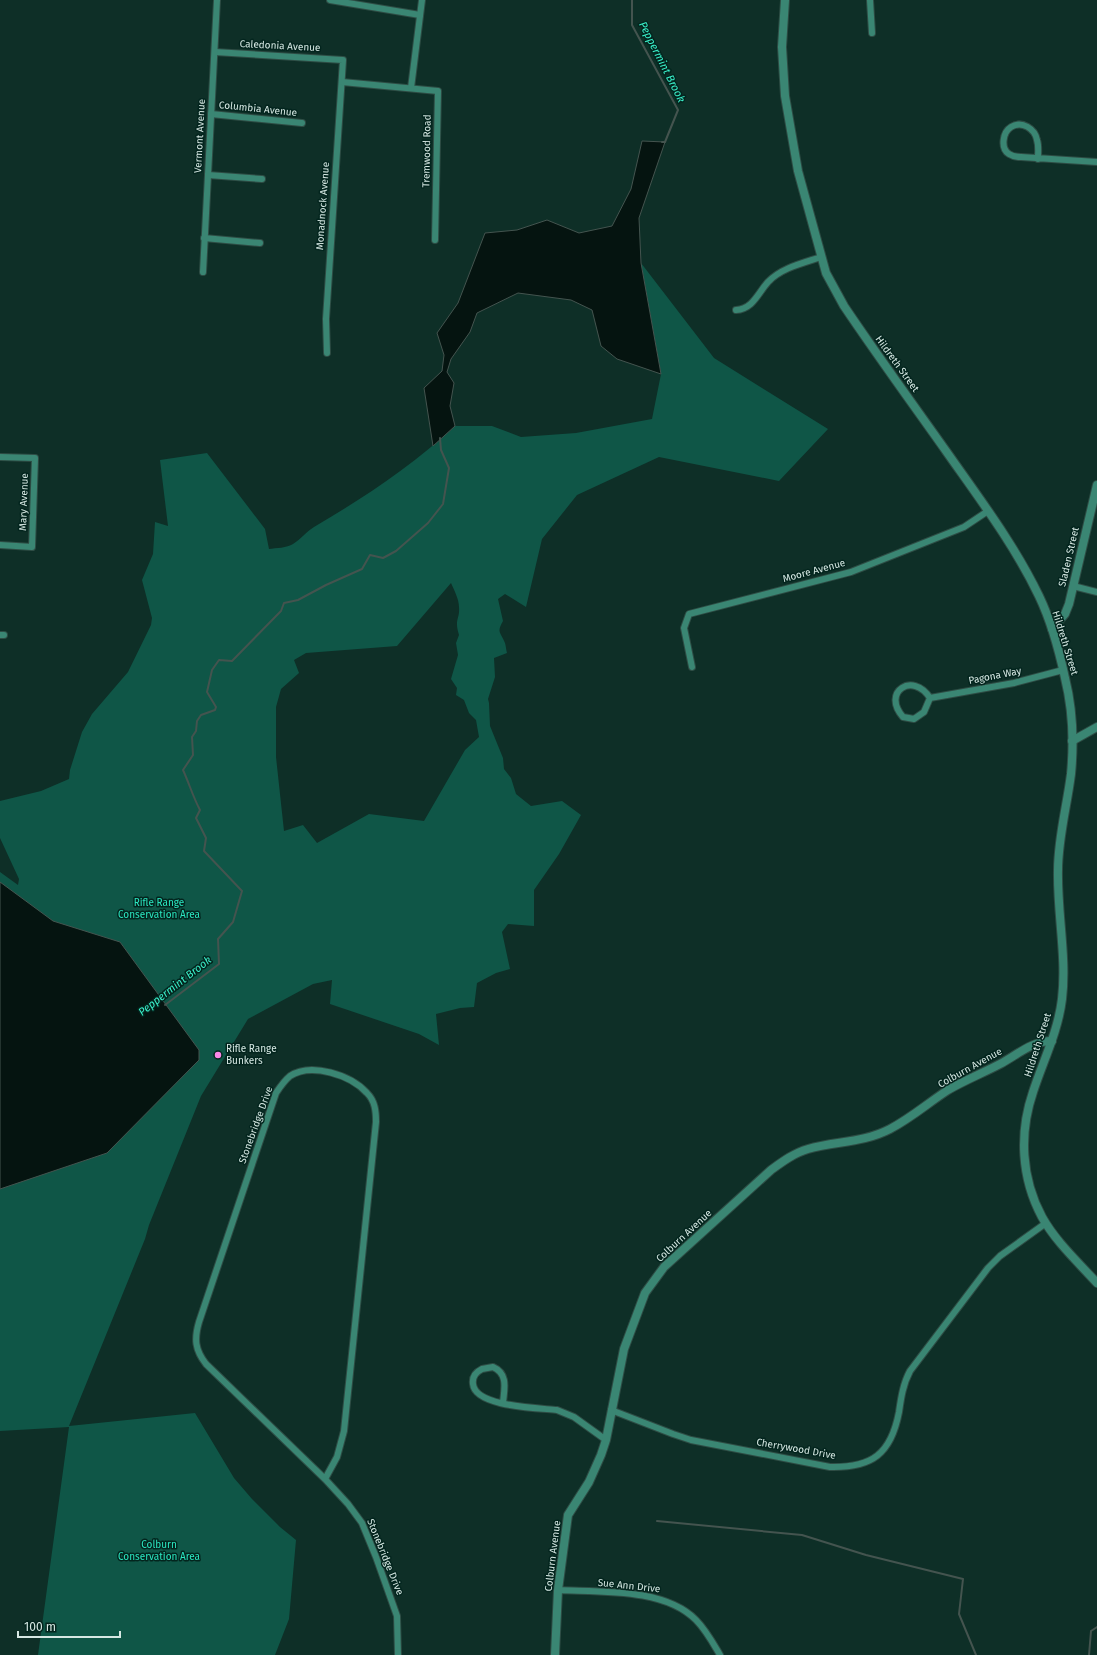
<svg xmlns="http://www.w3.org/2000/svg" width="1097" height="1655" viewBox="0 0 1097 1655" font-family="'Fira Sans',sans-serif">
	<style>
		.green { fill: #0f5647; fill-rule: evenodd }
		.water { fill: #051410; stroke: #44544f }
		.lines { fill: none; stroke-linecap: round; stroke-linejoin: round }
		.stream { stroke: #44544f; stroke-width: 2 }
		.minor-casing { stroke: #2e4d45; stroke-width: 8 }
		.tertiary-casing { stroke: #2e4d45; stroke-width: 10 }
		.minor { stroke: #3a8673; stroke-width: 6 }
		.tertiary { stroke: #3a8673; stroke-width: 8 }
		.poi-dot { fill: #fa87e6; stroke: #03251e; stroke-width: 1.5 }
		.labels { text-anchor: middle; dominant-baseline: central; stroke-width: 3; stroke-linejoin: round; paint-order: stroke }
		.street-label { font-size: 10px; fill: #d6e8e3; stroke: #03251e }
		.park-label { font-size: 10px; fill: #2be7c1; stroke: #03251e }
		.poi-label { font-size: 10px; fill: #d6e8e3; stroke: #03251e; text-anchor: start }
		.water-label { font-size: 11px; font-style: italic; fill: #3aefc9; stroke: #03251e }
	</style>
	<rect width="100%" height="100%" fill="#0e2f27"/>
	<path class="green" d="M641,263l73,95 114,71 -49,52 -120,-24 -82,38 -35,44 -16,68 -21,-13 -7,5 5,22c-7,12 -2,11 2,22 1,3 1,7 2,10l-13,5 1,19 -7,22 1,4 1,23 13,32 1,11 7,9 5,16 15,12 31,-5 19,14 -22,39 -25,36v36l-26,-2 -6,8 8,37 -14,4 -19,10 -3,24 -14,1 -24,6 3,31 -20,-11 -89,-30 2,-24 -19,4 -65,35 -47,77 -52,129 -4,14 -76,187 126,-13 39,65 18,21 28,28 16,13 -7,79 -14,36h-237l31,-228 -69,4v-559l18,13 1,-6 -19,-41v-37l41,-10 28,-12 1,-9 12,-38 10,-18 36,-42 23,-47 1,-7 -10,-38 11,-26 2,-32 13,4 -8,-66 47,-7 58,76 4,20c7,-1 18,-1 24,-5 8,-5 13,-12 21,-17 51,-30 98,-61 141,-101h37l29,11 55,-4 76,-14 9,-45zM451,583c3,7 8,16 8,24 1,12 -5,12 0,28l-3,8 2,12 -7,24 6,9 -1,7 8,5 5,13 7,7 3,17 -14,13 -41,71 -55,-7 -52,29 -14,-18 -19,6 -8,-74v-50l5,-18 18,-16 -5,-13 12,-7 91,-7z"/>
	<g class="water">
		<path d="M642,141l23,1 -26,76 2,45 20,111 -44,-15 -16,-13 -9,-36 -21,-10 -53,-7 -41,20 -7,19 -19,27 -4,13 7,11 -4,23 5,20 -22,20 -9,-58 18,-17 2,-16 -7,-22 21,-30 27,-70 32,-3 30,-10 32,13 33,-7 19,-37z"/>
		<path d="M0,882l53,39 67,21 79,108v10l-92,93 -107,36z"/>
	</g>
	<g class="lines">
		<g class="stream">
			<path d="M632,0v25l46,85 -13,32h-3"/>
			<path d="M165,1005l54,-41 -1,-25 15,-17 9,-31 -38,-40 2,-13 -10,-20 4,-8c-7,-13 -11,-27 -17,-40l10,-15 -1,-18 4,-6 1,-10 4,-6 14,-5 1,-3 -9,-15 5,-22 7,-10 13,1 49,-50 3,-8 14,-3 28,-15 36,-16 8,-14 13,3 13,-7 32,-28 15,-19 6,-36 -8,-18 -1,-12"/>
			<path d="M657,1521l145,14 64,20 97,24 -4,35 17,41"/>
			<path d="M1089,1655l2,-24 6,-4"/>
		</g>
		<defs>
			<g id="minor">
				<path d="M330,0l90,15"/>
				<path d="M870,0l2,33"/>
				<path d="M215,52l128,8 -17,259 1,34"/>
				<path d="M342,82l96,9 -3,149"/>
				<path d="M411,88l11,-88"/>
				<path d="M211,114l91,9"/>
				<path d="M1038,159c0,-7 1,-13 -1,-19 -2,-11 -15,-20 -26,-13 -8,5 -11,21 -2,27 3,2 8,3 12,3l76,5"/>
				<path d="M208,175l54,4"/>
				<path d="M204,238l56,5"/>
				<path d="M203,272l14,-272"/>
				<path d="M736,310c17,-1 22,-17 32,-28 13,-14 35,-19 53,-25"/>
				<path d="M0,457l35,1 -3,89 -32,-2"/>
				<path d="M1073,586l24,6"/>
				<path d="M0,635h4"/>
				<path d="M692,667l-8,-39 5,-14 162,-42 113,-45 24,-16"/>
				<path d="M930,698c-17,-27 -49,-6 -27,19l11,2 10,-7 6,-14 84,-15 49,-13"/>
				<path d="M503,1403c1,-13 6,-29 -10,-36l-11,2c-6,3 -10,8 -9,15 2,23 66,24 84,26l17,7 32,23"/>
				<path d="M611,1410l62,24 18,6 139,27c42,1 61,-13 69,-55 2,-14 4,-28 11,-41l78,-103 12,-12 46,-33"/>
				<path d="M325,1479l12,-22 7,-26 32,-309c0,-11 -1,-21 -9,-29 -16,-18 -56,-31 -77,-17 -6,5 -10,11 -14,17l-77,229c-5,17 -4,28 7,42l119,115 23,25 14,19 14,34 21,59 1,39"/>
				<path d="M558,1590c43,2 107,-2 138,30 10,10 17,23 24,35"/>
			</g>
			<g id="tertiary">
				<path d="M785,0l-3,47 3,49 13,75 28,102 18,33c33,49 68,97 102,145 33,47 68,93 93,145 12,25 20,54 26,82 8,32 9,64 6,96 -4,32 -13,64 -13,96 -1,43 9,87 4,129 -4,33 -19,62 -29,93 -14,41 -12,86 9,125 14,25 36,45 55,66"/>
				<path d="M1052,629l13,-15 4,-10 28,-119"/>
				<path d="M1072,741l25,-14"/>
				<path d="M555,1655l3,-65 10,-75 21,-33 12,-27 5,-15 18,-91 21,-56 19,-26 107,-97c11,-8 23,-17 37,-21 28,-8 55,-6 82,-20 21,-11 38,-26 58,-39 17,-10 35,-17 52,-26 17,-9 32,-23 52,-23"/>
			</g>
		</defs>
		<use href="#minor" class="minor-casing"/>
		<use href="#tertiary" class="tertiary-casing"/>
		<use href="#minor" class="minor"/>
		<use href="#tertiary" class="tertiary"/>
	</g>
	<circle class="poi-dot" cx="218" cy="1055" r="4"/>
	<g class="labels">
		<g class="street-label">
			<text transform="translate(280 46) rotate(3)">Caledonia Avenue</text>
			<text transform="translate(258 109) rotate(6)">Columbia Avenue</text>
			<text transform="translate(200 136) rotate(-87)">Vermont Avenue</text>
			<text transform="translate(427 151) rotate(-89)">Tremwood Road</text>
			<text transform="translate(323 206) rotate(-86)">Monadnock Avenue</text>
			<text transform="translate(897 364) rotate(54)">Hildreth Street</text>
			<text transform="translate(24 502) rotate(-88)">Mary Avenue</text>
			<text transform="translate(1069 557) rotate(-77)">Sladen Street</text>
			<text transform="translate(814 571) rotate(-15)">Moore Avenue</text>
			<text transform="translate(1065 643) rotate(73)">Hildreth Street</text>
			<text transform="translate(995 676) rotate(-11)">Pagona Way</text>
			<text transform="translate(1038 1045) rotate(-72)">Hildreth Street</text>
			<text transform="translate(970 1068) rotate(-29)">Colburn Avenue</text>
			<text transform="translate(256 1125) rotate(-70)">Stonebridge Drive</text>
			<text transform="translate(684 1236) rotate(-43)">Colburn Avenue</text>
			<text transform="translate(796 1449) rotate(10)">Cherrywood Drive</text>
			<text transform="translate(553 1556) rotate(-83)">Colburn Avenue</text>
			<text transform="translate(385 1557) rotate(68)">Stonebridge Drive</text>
			<text transform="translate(629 1586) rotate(6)">Sue Ann Drive</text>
		</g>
		<g class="park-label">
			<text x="159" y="903">Rifle Range<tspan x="159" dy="12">Conservation Area</tspan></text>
			<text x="159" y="1545">Colburn<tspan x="159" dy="12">Conservation Area</tspan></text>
		</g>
		<g class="poi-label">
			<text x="226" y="1049">Rifle Range<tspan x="226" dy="12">Bunkers</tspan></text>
		</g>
		<g class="water-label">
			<text transform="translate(662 62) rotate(63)">Peppermint Brook</text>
			<text transform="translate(175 986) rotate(-38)">Peppermint Brook</text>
		</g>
	</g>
	<path d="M18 1631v6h102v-6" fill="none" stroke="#d6e8e3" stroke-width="2"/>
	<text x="24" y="1631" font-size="12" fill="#d6e8e3" stroke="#03251e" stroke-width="3" paint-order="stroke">100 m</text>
</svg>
